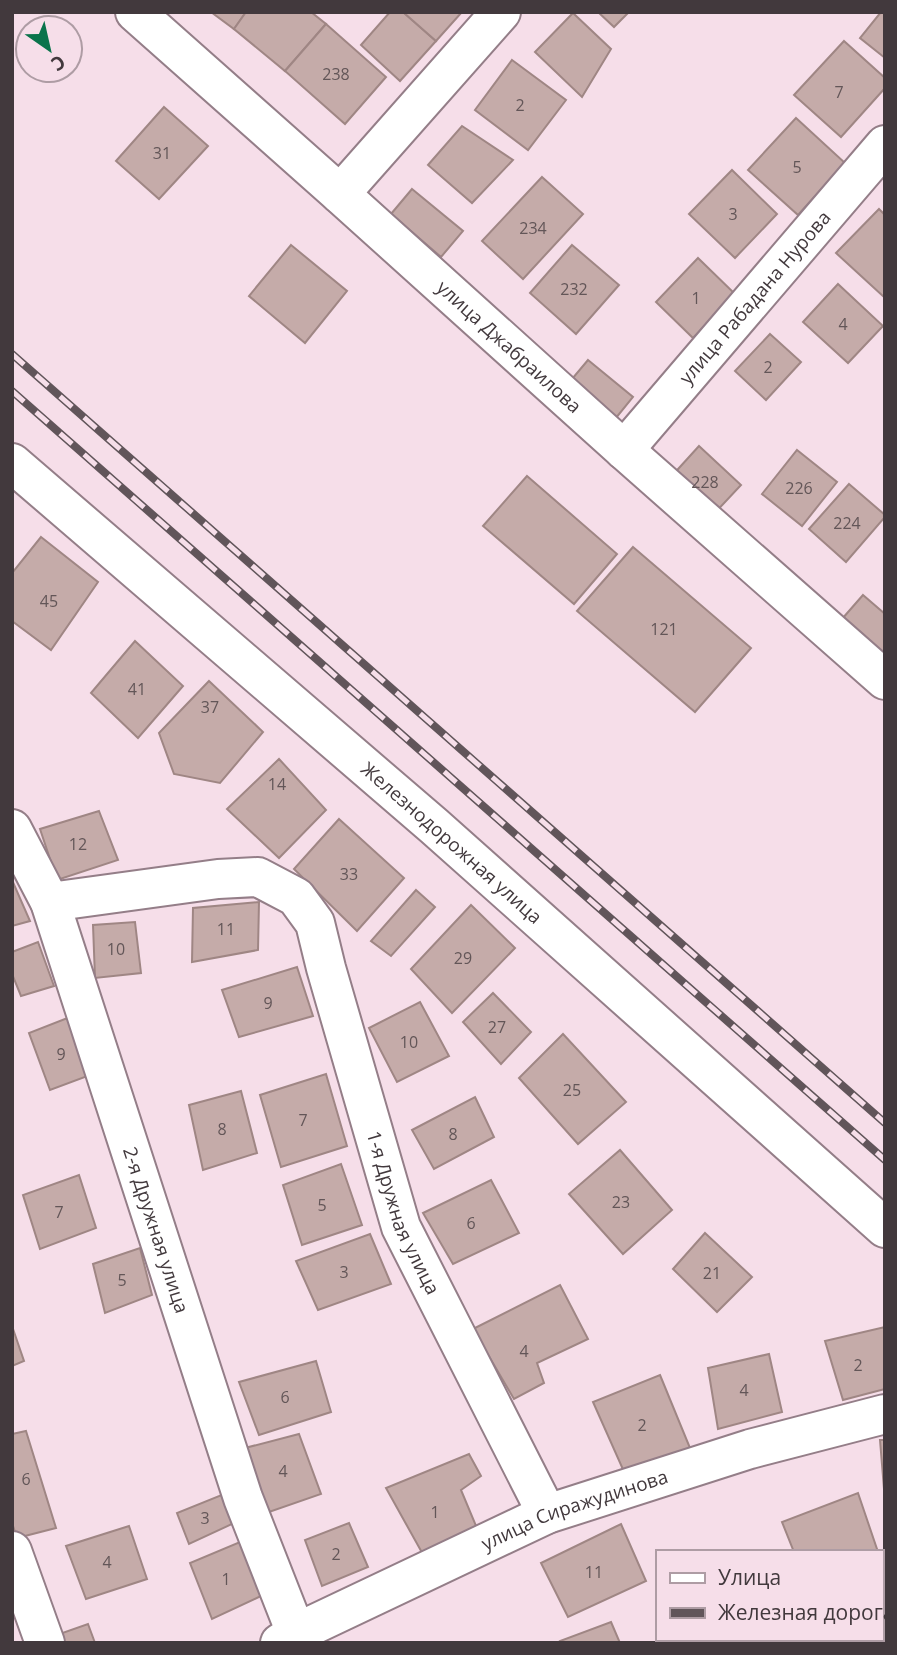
<svg xmlns="http://www.w3.org/2000/svg" width="897" height="1655" viewBox="0 0 897 1655" font-family="'Open Sans',sans-serif">
	<style>
		.building { fill: #c5aba9; stroke: #9f8684; stroke-width: 2 }
		.lines { fill: none; stroke-linecap: round; stroke-linejoin: round }
		.street-casing { stroke: #947e88; stroke-width: 42 }
		.secondary-casing { stroke: #947e88; stroke-width: 42 }
		.street { stroke: #fff; stroke-width: 38 }
		.secondary { stroke: #fff; stroke-width: 38 }
		.rail-casing { stroke: #61555a; stroke-width: 8 }
		.rail { stroke: #f6dee9; stroke-width: 5; stroke-dasharray: 16; stroke-linecap: butt }
		.labels { text-anchor: middle; dominant-baseline: central; stroke-width: 5; stroke-linejoin: round; paint-order: stroke }
		.number-label { font-size: 16px; fill: #635658 }
		.street-label { font-size: 19px; fill: #42393d; stroke: #f6dee9 }
	</style>
	<rect width="100%" height="100%" fill="#f6dee9"/>
	<g class="building">
		<path d="M211,12h35l-12,17z"/>
		<path d="M246,12h65l15,12 -41,47 -51,-42z"/>
		<path d="M390,12h13l33,29 -36,40 -39,-36z"/>
		<path d="M403,12h59l-26,29z"/>
		<path d="M598,12h31l-15,15z"/>
		<path d="M881,12h4v46l-25,-20z"/>
		<path d="M573,13l38,36 -29,48 -47,-45z"/>
		<path d="M326,24l60,53 -41,47 -60,-53z"/>
		<path d="M844,41l41,37v10l-44,49 -47,-42z"/>
		<path d="M512,60l54,40 -38,50 -53,-40z"/>
		<path d="M164,107l44,39 -49,53 -43,-38z"/>
		<path d="M796,118l49,45 -47,52 -50,-45z"/>
		<path d="M462,126l51,34 -41,43 -44,-38z"/>
		<path d="M732,170l45,44 -42,44 -46,-44z"/>
		<path d="M542,177l41,37 -60,65 -41,-38z"/>
		<path d="M412,189l51,42 -22,26 -50,-43z"/>
		<path d="M879,209l6,6 -1,82 -48,-44z"/>
		<path d="M291,245l56,46 -42,52 -56,-47z"/>
		<path d="M572,245l47,40 -43,49 -46,-41z"/>
		<path d="M698,258l37,36 -42,44 -37,-36z"/>
		<path d="M838,284l45,42 -35,37 -45,-41z"/>
		<path d="M770,334l31,28 -35,38 -31,-29z"/>
		<path d="M588,360l45,37 -26,32 -46,-37z"/>
		<path d="M699,446l42,39 -30,32 -42,-38z"/>
		<path d="M797,450l40,32 -35,44 -40,-32z"/>
		<path d="M527,476l90,78 -43,50 -91,-78z"/>
		<path d="M849,484l36,31v2l-39,45 -37,-33z"/>
		<path d="M41,537l57,45 -47,68 -39,-29v-48z"/>
		<path d="M633,547l118,101 -56,64 -118,-101z"/>
		<path d="M863,595l22,19v56l-50,-43z"/>
		<path d="M135,641l48,45 -45,52 -47,-45z"/>
		<path d="M209,681l54,51 -43,51 -46,-9 -15,-41z"/>
		<path d="M279,759l47,51 -47,48 -52,-49z"/>
		<path d="M99,811l19,49 -61,20 -17,-51z"/>
		<path d="M339,819l65,59 -47,53 -63,-62z"/>
		<path d="M12,880l18,41 -18,5z"/>
		<path d="M416,890l19,17 -44,49 -20,-15z"/>
		<path d="M259,902l-1,48 -66,12 1,-54z"/>
		<path d="M471,905l44,43 -63,65 -41,-44z"/>
		<path d="M135,922l6,51 -46,5 -2,-53z"/>
		<path d="M38,942l16,44 -33,10 -9,-22v-22z"/>
		<path d="M297,967l16,49 -74,21 -17,-47z"/>
		<path d="M493,993l38,39 -30,32 -38,-42z"/>
		<path d="M420,1002l29,54 -52,26 -28,-54z"/>
		<path d="M70,1017l23,57 -43,16 -21,-57z"/>
		<path d="M563,1034l63,68 -48,42 -59,-66z"/>
		<path d="M326,1074l21,72 -66,21 -21,-72z"/>
		<path d="M241,1091l16,62 -54,17 -14,-65z"/>
		<path d="M475,1097l19,40 -60,32 -22,-39z"/>
		<path d="M620,1150l52,60 -49,44 -54,-60z"/>
		<path d="M341,1164l21,61 -60,20 -19,-60z"/>
		<path d="M79,1175l17,53 -56,21 -17,-54z"/>
		<path d="M491,1180l28,53 -66,31 -30,-51z"/>
		<path d="M705,1233l47,44 -35,35 -44,-43z"/>
		<path d="M370,1234l21,50 -73,26 -22,-49z"/>
		<path d="M140,1248l12,47 -47,18 -12,-49z"/>
		<path d="M560,1285l28,54 -51,24 7,20 -30,16 -41,-70z"/>
		<path d="M12,1326l12,35 -12,5z"/>
		<path d="M885,1327v62l-42,11 -18,-59z"/>
		<path d="M769,1354l13,58 -64,17 -10,-61z"/>
		<path d="M316,1361l15,51 -72,23 -20,-53z"/>
		<path d="M660,1375l30,73 -65,26 -32,-72z"/>
		<path d="M26,1431l30,97 -39,10 -5,-15v-89z"/>
		<path d="M299,1434l22,60 -52,18 -24,-64z"/>
		<path d="M880,1440h5v49h-1z"/>
		<path d="M469,1454l12,22 -20,14 18,43 -54,25 -39,-70z"/>
		<path d="M858,1493l20,59h-84l-12,-30z"/>
		<path d="M224,1494l8,30 -43,20 -12,-31z"/>
		<path d="M349,1523l19,44 -46,19 -17,-46z"/>
		<path d="M621,1524l25,57 -78,36 -27,-54z"/>
		<path d="M129,1526l18,53 -61,20 -20,-53z"/>
		<path d="M240,1542l21,54 -49,23 -22,-56z"/>
		<path d="M611,1622l9,21h-59l-1,-2z"/>
		<path d="M88,1624l7,19h-45l-2,-5z"/>
		<path d="M674,1639h48l1,4h-48z"/>
	</g>
	<g class="lines">
		<defs>
			<g id="street">
				<path d="M340,194l161,-182"/>
				<path id="s1" d="M624,450l261,-305"/>
				<path id="s2" d="M12,829l38,73 193,596 53,135"/>
				<path id="s3" d="M50,902l168,-23 40,-2 38,20 19,26 11,45 75,259 146,287"/>
				<path d="M12,1551l33,92"/>
				<path id="s4" d="M280,1643l16,-10 251,-119 203,-65 135,-35"/>
			</g>
			<g id="secondary">
				<path id="s5" d="M135,12l205,182 284,256 261,230"/>
				<path id="s6" d="M12,463l422,363 451,402"/>
			</g>
		</defs>
		<use href="#street" class="street-casing"/>
		<use href="#secondary" class="secondary-casing"/>
		<use href="#street" class="street"/>
		<use href="#secondary" class="secondary"/>
		<defs>
			<g id="rail">
				<path d="M12,354l873,769"/>
				<path d="M12,391l873,769"/>
			</g>
		</defs>
		<use href="#rail" class="rail-casing"/>
		<use href="#rail" class="rail"/>
	</g>
	<g class="labels">
		<g class="number-label">
			<text x="336" y="74">238</text>
			<text x="839" y="92">7</text>
			<text x="520" y="105">2</text>
			<text x="162" y="153">31</text>
			<text x="797" y="167">5</text>
			<text x="733" y="214">3</text>
			<text x="533" y="228">234</text>
			<text x="574" y="289">232</text>
			<text x="696" y="298">1</text>
			<text x="843" y="324">4</text>
			<text x="768" y="367">2</text>
			<text x="705" y="482">228</text>
			<text x="799" y="488">226</text>
			<text x="847" y="523">224</text>
			<text x="49" y="601">45</text>
			<text x="664" y="629">121</text>
			<text x="137" y="689">41</text>
			<text x="210" y="707">37</text>
			<text x="277" y="784">14</text>
			<text x="78" y="844">12</text>
			<text x="349" y="874">33</text>
			<text x="226" y="929">11</text>
			<text x="116" y="949">10</text>
			<text x="463" y="958">29</text>
			<text x="268" y="1003">9</text>
			<text x="497" y="1027">27</text>
			<text x="409" y="1042">10</text>
			<text x="61" y="1054">9</text>
			<text x="572" y="1090">25</text>
			<text x="303" y="1120">7</text>
			<text x="222" y="1129">8</text>
			<text x="453" y="1134">8</text>
			<text x="621" y="1202">23</text>
			<text x="322" y="1205">5</text>
			<text x="59" y="1212">7</text>
			<text x="471" y="1223">6</text>
			<text x="344" y="1272">3</text>
			<text x="712" y="1273">21</text>
			<text x="122" y="1280">5</text>
			<text x="524" y="1351">4</text>
			<text x="858" y="1365">2</text>
			<text x="744" y="1390">4</text>
			<text x="285" y="1397">6</text>
			<text x="642" y="1425">2</text>
			<text x="283" y="1471">4</text>
			<text x="26" y="1479">6</text>
			<text x="435" y="1512">1</text>
			<text x="205" y="1518">3</text>
			<text x="336" y="1554">2</text>
			<text x="107" y="1562">4</text>
			<text x="594" y="1572">11</text>
			<text x="226" y="1579">1</text>
		</g>
		<g class="street-label">
			<text stroke="none"><textPath href="#s1" startOffset="201">улица Рабадана Нурова</textPath></text>
			<text stroke="none"><textPath href="#s5" startOffset="502">улица Джабраилова</textPath></text>
			<text stroke="none"><textPath href="#s6" startOffset="581">Железнодорожная улица</textPath></text>
			<text stroke="none"><textPath href="#s3" startOffset="588">1-я Дружная улица</textPath></text>
			<text stroke="none"><textPath href="#s2" startOffset="427">2-я Дружная улица</textPath></text>
			<text stroke="none"><textPath href="#s4" startOffset="324">улица Сиражудинова</textPath></text>
		</g>
	</g>
	<rect width="897" height="1655" fill="none" stroke="#42393d" stroke-width="28"/>
	<rect x="656" y="1550" width="228" height="91" fill="#f6dee9" stroke="#ae9ca4" stroke-width="2"/>
	<rect x="670" y="1573" width="35" height="10" fill="#ffffff" stroke="#ae9ca4" stroke-width="2"/>
	<text x="718" y="1585" font-size="21" fill="#42393d">Улица</text>
	<rect x="670" y="1608" width="35" height="10" fill="#61555a" stroke="#ae9ca4" stroke-width="2"/>
	<text x="718" y="1620" font-size="21" fill="#42393d">Железная дорога</text>
	<g transform="translate(49 49) rotate(146)"><circle r="33" fill="#f6dee9" stroke="#ae9ca4" stroke-width="2"/>
	<path d="M0-5L12 26L0 18L-12 26Z" fill="#0a734b"/>
	<text y="-10" font-size="19" font-weight="bold" text-anchor="middle" fill="#42393d">С</text>
	</g>
</svg>
